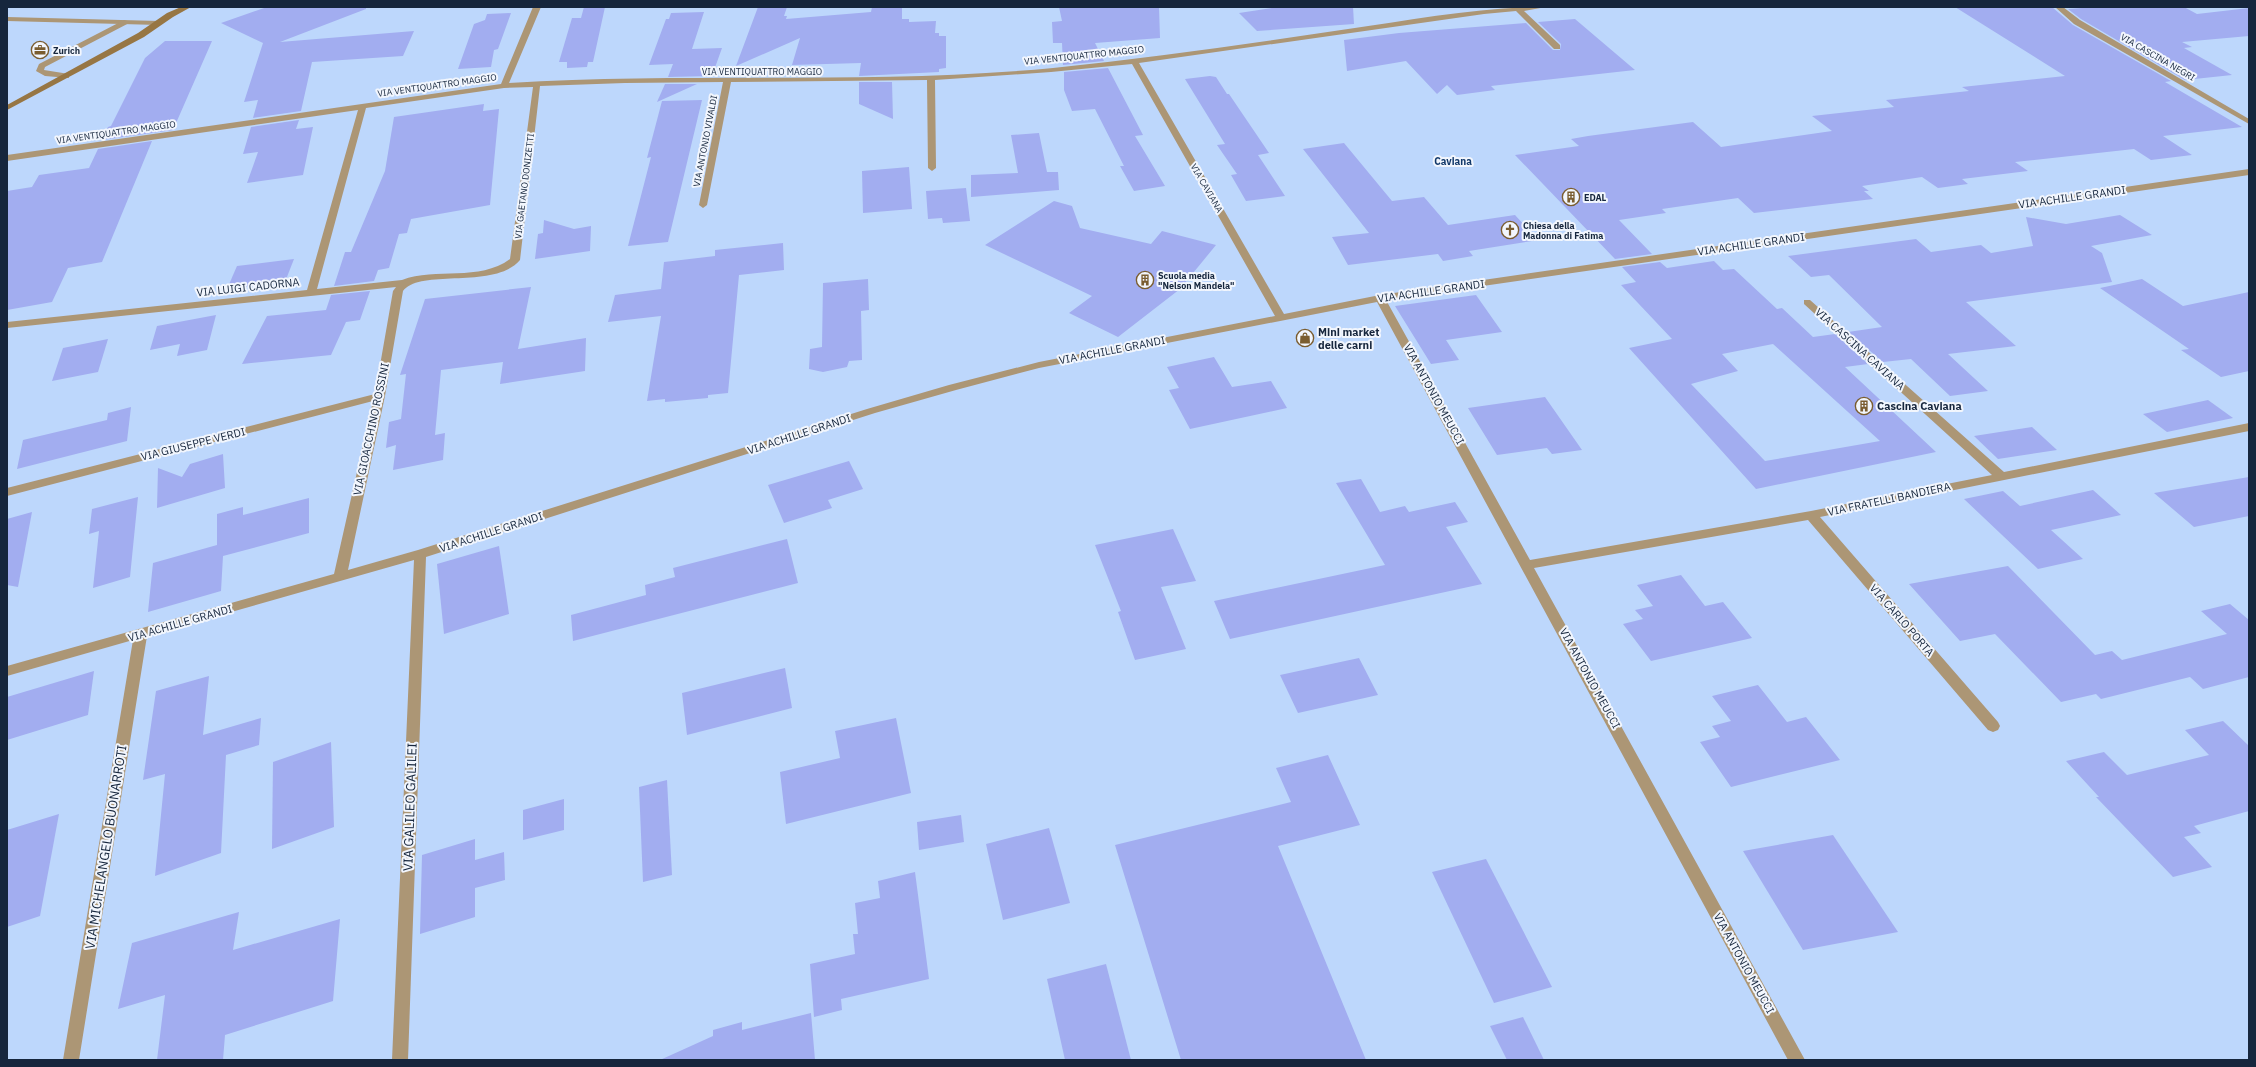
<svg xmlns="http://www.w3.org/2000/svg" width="2256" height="1067" viewBox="0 0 2256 1067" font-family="'IBM Plex Sans',sans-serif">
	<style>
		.building { fill: #a2adf0; fill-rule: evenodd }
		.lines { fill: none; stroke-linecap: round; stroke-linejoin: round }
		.lane { fill: #ac9675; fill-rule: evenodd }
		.street { fill: #ac9675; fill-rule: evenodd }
		.secondary { fill: #977644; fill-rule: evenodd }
		.labels { text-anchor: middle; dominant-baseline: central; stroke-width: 4; stroke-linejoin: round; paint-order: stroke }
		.far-poi-label { font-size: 9px; font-weight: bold; fill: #16263d; stroke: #f2f6fd; text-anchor: start }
		.far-street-label { font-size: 9px; fill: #16263d; stroke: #f2f6fd }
		.far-neighbourhood-label { font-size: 10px; font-weight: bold; fill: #11386a; stroke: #f2f6fd }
		.street-label { font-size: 11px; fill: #16263d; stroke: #f2f6fd }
		.poi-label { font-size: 11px; font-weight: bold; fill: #16263d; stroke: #f2f6fd; text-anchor: start }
		.near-street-label { font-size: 13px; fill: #16263d; stroke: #f2f6fd }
	</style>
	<rect width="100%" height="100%" fill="#bdd7fc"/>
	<g class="building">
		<path d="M267,7h99v2l-86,33 134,-11 -11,25 -91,6 -11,49 -48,7 5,-18 -14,2 19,-59 -42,-20z"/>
		<path d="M584,7h21l-12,55h-5l-1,5 -20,1v-6h-8l13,-44h9z"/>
		<path d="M758,7h29l-3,9h3l-1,3 85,-7 1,-5h30v12h7v3l27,-1 -1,12h4v3h7v32l-7,1v3l-80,4 2,-13 -69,2 8,-27 -64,28z"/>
		<path d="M1059,7h100l1,31 -65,5 9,18 -41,4 -1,-22h-9l-1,-21 10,-1z"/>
		<path d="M1279,7h74l1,17 -97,7 -18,-18z"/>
		<path d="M1955,7h97l21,18 98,56 -6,1 77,45 -79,9 29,19 -41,5 -17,-11 -119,13 13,9 -66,8 6,5 -30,4 -16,-11 -60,9 7,5h-5l9,8 -119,14 -16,-15 -76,11 4,4 -47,7 33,34 -37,5 -100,-104 64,-9 -8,-7 17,-3 105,-14 28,25 111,-16 -20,-15 82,-9 -8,-7 83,-9 -7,-4 103,-11z"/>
		<path d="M2096,7h88l13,7 52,-6v28l-67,6 10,5 -8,1 48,27 -47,5 -104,-61 -13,-10z"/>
		<path d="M704,12l-12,37 30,-1 -10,28 -44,1 5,-13 -24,1 17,-46h3l2,-6z"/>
		<path d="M511,13l-13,36 -4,1 -3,17 -33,2 16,-45 11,-4 2,-6z"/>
		<path d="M1575,19l60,51 -144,16 4,4 -38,5 -10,-10 -10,9 -31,-33 -59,10 -3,-31 55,-7 127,-10 27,27h7l1,-6 -23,-22z"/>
		<path d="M165,41h47l-39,89 -71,10 6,-13 3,-1 34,-68z"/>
		<path d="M1108,68l35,67 -8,1 30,50 -31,5 -14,-25h4l-29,-57 -23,2 -8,-21v-18z"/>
		<path d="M1210,76l6,1 11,17h2l40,59 -11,2 27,41 -39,5 -15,-26 6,-1 -20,-29 8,-1 -40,-65z"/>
		<path d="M859,82h33l1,37 -34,-15z"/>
		<path d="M665,84h32l-40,18z"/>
		<path d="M702,100l-34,142 -40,4 23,-89 -4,1 15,-57z"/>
		<path d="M484,104l-1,7 16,-2 -9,96 -79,14 -4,14 -8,1 -10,34 -11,2 -4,11 -40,5 11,-34h6l34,-81 9,-54z"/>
		<path d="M299,120l-3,9 17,-2 -10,48 -56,8 11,-31 -15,2 8,-27z"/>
		<path d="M1039,133l8,39h11l1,18 -88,7v-22l47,-2 -7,-38z"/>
		<path d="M152,141l-50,121 -34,6 -16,34 -45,8v-119l25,-4 7,-12 50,-7 9,-19z"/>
		<path d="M1344,143l48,58 32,-4 24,28 67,-10 23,25 -69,11 4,5 -30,5 -5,-7 -90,11 -16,-28 37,-4 -66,-84z"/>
		<path d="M909,167l3,42 -49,4 -1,-42z"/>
		<path d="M966,188l4,33 -27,2 -1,-5 -14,1 -2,-28z"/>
		<path d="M1054,201l18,5 8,22 71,16 11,-13 54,14 -36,44 -62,48 -49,-24 23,-17 -107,-51z"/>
		<path d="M2120,215l32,20 -61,11 11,7 10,29 -146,20 50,44 -68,8 40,37 -38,5 -39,-37 -28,3 -35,-30 34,-5 -53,-52 -18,2 -23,-21 128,-17 15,13 50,-7 10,8 42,-7 -7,-29 40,7z"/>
		<path d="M544,220l30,9 17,-3 -1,25 -55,8 3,-25 5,-1z"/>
		<path d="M783,243l1,27 -45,5 -11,118 -20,2v3l-43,4v-3l-18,2 14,-85 -53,6 7,-27 46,-6 3,-27 51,-6v-6z"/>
		<path d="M294,259l-9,23 -58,7 10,-23z"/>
		<path d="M1714,261l9,9 11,-1 43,40 5,-1 31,29 22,-3 33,30 -23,3 91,85 -180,37 -127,-141 43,-9 -51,-54 15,-3 -14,-15 38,-5 7,6zM1773,344l107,97 -115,20 -74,-77 47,-13 -16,-17z"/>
		<path d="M868,279l1,31 -8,1 1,49 -13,1 -2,6 -24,5 -14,-3 1,-20 12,-2 1,-64z"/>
		<path d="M2142,279l41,27 66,-14v79l-28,6 -40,-27 8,-1 -89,-61z"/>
		<path d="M531,287l-13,62 68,-11 -1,33 -85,13 3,-22 -62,8 -6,65 10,-2 -2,27 -50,10 3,-25 -10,3 3,-26 12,-3 5,-45 -6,1 25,-76z"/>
		<path d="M370,291l-10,29 -14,2 -15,33 -89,9 25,-48 59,-6 5,-15z"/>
		<path d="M1476,295l26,37 -56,8 13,20 -28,4 -36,-58z"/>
		<path d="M216,315l-9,35 -30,6 3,-12 -30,6 7,-24z"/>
		<path d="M108,339l-10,33 -46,9 11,-33z"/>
		<path d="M1214,357l18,30 39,-6 16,27 -97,21 -21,-39 10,-2 -12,-21z"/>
		<path d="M1545,397l37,53 -30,4 -5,-6 -50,7 -29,-47z"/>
		<path d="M2208,400l25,18 -66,14 -24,-18z"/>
		<path d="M131,407l-4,34 -110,28 6,-29 84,-20 1,-7z"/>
		<path d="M2032,427l25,23 -59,9 -24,-23z"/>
		<path d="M223,454l2,34 -68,20 1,-40 24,9 8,-13z"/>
		<path d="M849,461l14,28 -35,11 4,8 -48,15 -16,-38z"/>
		<path d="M2249,477v39l-55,11 -40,-34z"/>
		<path d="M1361,479l19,33 25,-6 4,6 46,-10 13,20 -22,5 36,57 -252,55 -16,-38 171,-36 -49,-82z"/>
		<path d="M2093,490l28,25 -70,15 32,29 -45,10 -74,-70 39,-8 17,15z"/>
		<path d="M138,497l-8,80 -37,11 6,-57 -10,3 3,-25z"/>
		<path d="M309,498v35l-86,23 -2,35 -73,21 5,-49 64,-18v-31l26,-7v8z"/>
		<path d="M32,512l-14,75 -11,-2v-66z"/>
		<path d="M1173,529l23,52 -35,6 25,62 -51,11 -17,-48 3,-1 -26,-66z"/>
		<path d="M787,539l11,44 -225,58 -2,-26 75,-20 -1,-10 30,-8 -2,-9z"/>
		<path d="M499,546l10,68 -65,20 -7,-70z"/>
		<path d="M2008,566l87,89 17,-4 10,9 105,-26 -26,-23 29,-7 19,16v57l-46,12 -13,-12 -89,22 -5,-5 -35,8 -66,-68 -35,7 -51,-57z"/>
		<path d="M1681,575l24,31 18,-4 29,36 -101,23 -28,-37 20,-5 -8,-9 18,-4 -16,-21z"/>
		<path d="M1359,658l19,37 -80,18 -18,-38z"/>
		<path d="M785,668l7,40 -105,27 -5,-42z"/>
		<path d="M94,671l-6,44 -81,25v-43z"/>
		<path d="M209,676l-6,59 58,-17 -2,27 -33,10 -5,98 -66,23 10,-102 -22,6 13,-89z"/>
		<path d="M1758,685l29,37 19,-5 34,43 -109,27 -31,-45 20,-5 -8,-11 19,-5 -19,-25z"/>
		<path d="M896,718l15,75 -125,31 -6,-52 60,-14 -5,-27z"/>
		<path d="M2223,721l26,25v65l-55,15 7,7 -17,4 28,30 -39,10 -77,-80h3l-33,-36 38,-9 23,23 82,-20 -24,-25z"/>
		<path d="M331,742l3,85 -62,22 1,-87z"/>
		<path d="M1328,755l32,70 -82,21 88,214h-185l-66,-215 176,-43 -15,-34z"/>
		<path d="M667,780l5,95 -29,7 -4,-95z"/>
		<path d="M564,799v31l-41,10v-30z"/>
		<path d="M59,814l-19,102 -33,11v-97z"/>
		<path d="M961,815l3,27 -45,8 -2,-28z"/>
		<path d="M1049,828l21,75 -67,17 -17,-76z"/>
		<path d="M1833,835l65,97 -95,18 -60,-99z"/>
		<path d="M475,839v21l29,-8 1,28 -30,8v29l-55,17 2,-79z"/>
		<path d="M1486,859l66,128 -58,16 -62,-131z"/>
		<path d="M915,872l14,107 -88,20 1,11 -28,7 -4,-53 45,-10 -2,-20h5l-3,-31 25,-5 -2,-17z"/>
		<path d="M239,912l-6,38 107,-31 -7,82 -108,34 -2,25h-66l8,-65 -47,14 14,-66z"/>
		<path d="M1106,964l25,96h-66l-18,-81z"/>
		<path d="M811,1013l4,47h-155l53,-24v-6l29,-8v8z"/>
		<path d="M1523,1017l21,43h-37l-17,-34z"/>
	</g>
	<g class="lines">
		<path class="lane" d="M124,20l7,2 -86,45 -1,3 25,4v4l-24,-2 -9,-5 3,-7z"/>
		<g class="street">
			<path d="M533,7h8l-32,76c180,-11 363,2 544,-15 98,-10 196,-24 295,-39 65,-9 131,-22 198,-22l-22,4 36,34v4h-6l-38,-38 -32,3 -345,49 145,251 96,-19 869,-126v6l-863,125 144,260 281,-49 181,-36 -188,-171v-4h6l194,172 245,-49v8l-429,86 178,205 2,4 -2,4 -5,2 -5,-2 -180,-210 -274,48 271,492h-17l-411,-758 -338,66 -83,22 -81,23 -449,144 -18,503h-16l22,-500 -267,76 -68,424h-16l70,-420 -126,36v-10l327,-92 39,-173 -366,95v-8l368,-94 18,-103 3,-4 -389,41v-6l300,-32 51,-180 -351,51v-6l494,-71zM1132,64l143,252 -236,46 -90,23 -82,24 -449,141 -70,20 37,-174 18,-105c17,-23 92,-1 117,-31l20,-174 85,-3 98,-1 -24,123 4,3 4,-3 24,-123 196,-2 1,88 4,3 4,-3 -1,-88 116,-8zM533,87l-23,172c-31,23 -74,8 -108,21l-85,9 49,-181 138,-20z"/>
			<path d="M2055,7h8l17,13 169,99v5l-175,-100z"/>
			<path d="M7,17l152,4 4,2 -4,2 -152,-4z"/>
		</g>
		<path class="secondary" d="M181,7h10l-18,10 -29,20 -137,73v-5l131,-72 29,-20z"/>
	</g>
	<defs>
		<symbol id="office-ring" viewBox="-11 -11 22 22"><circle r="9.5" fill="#f2f6fd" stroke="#7a5d30" stroke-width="1.5"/><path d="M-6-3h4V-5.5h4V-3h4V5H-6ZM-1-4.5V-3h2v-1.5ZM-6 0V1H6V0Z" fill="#7a5d30"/></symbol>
		<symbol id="building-ring" viewBox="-11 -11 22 22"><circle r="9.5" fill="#f2f6fd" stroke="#7a5d30" stroke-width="1.5"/><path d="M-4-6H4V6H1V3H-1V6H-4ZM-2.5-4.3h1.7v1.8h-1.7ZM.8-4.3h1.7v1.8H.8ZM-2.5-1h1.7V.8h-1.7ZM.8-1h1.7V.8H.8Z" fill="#7a5d30"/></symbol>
		<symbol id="church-ring" viewBox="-11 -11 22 22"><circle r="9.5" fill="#f2f6fd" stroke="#7a5d30" stroke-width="1.5"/><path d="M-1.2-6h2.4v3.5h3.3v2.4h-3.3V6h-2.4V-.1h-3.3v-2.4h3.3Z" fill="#7a5d30"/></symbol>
		<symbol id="shop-ring" viewBox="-11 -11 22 22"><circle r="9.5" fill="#f2f6fd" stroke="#7a5d30" stroke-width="1.5"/><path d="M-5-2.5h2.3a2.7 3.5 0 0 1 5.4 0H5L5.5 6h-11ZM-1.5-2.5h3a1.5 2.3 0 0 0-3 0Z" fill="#7a5d30"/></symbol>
	</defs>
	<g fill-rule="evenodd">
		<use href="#office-ring" x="30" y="40" width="20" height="20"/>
		<use href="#building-ring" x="1561" y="187" width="20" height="20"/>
		<use href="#church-ring" x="1500" y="220" width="20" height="20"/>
		<use href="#building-ring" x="1135" y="270" width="20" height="20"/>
		<use href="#shop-ring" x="1295" y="328" width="20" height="20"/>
		<use href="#building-ring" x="1854" y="396" width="20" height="20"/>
	</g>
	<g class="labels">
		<g class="far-poi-label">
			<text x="53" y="50">Zurich</text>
			<text x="1584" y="197">EDAL</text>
			<text x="1523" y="225">Chiesa della<tspan x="1523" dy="10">Madonna di Fatima</tspan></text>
			<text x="1158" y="275">Scuola media<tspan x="1158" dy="10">"Nelson Mandela"</tspan></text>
		</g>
		<g class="far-street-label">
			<text transform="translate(1084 55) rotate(-6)">VIA VENTIQUATTRO MAGGIO</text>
			<text transform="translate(2158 57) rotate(30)">VIA CASCINA NEGRI</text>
			<text x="762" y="71">VIA VENTIQUATTRO MAGGIO</text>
			<text transform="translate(437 85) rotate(-8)">VIA VENTIQUATTRO MAGGIO</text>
			<text transform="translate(116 132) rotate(-8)">VIA VENTIQUATTRO MAGGIO</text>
			<text transform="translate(705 141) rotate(-79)">VIA ANTONIO VIVALDI</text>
			<text transform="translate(524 186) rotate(-83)">VIA GAETANO DONIZETTI</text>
			<text transform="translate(1207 188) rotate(60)">VIA CAVIANA</text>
		</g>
		<g class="far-neighbourhood-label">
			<text x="1453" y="161">Caviana</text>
		</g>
		<g class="street-label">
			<text transform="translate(2072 197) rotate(-8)">VIA ACHILLE GRANDI</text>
			<text transform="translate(1751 244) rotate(-8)">VIA ACHILLE GRANDI</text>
			<text transform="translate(248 287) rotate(-6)">VIA LUIGI CADORNA</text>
			<text transform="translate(1431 291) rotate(-8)">VIA ACHILLE GRANDI</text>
			<text transform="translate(1860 349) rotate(42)">VIA CASCINA CAVIANA</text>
			<text transform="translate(1112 350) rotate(-11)">VIA ACHILLE GRANDI</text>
			<text transform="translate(1434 394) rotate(61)">VIA ANTONIO MEUCCI</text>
			<text transform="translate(371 429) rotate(-78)">VIA GIOACCHINO ROSSINI</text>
			<text transform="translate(799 434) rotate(-18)">VIA ACHILLE GRANDI</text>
			<text transform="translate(193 444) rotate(-14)">VIA GIUSEPPE VERDI</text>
			<text transform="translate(1889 499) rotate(-12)">VIA FRATELLI BANDIERA</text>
			<text transform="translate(491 532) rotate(-18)">VIA ACHILLE GRANDI</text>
			<text transform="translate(1902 620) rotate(49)">VIA CARLO PORTA</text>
			<text transform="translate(180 623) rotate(-16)">VIA ACHILLE GRANDI</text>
			<text transform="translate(1590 678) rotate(61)">VIA ANTONIO MEUCCI</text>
			<text transform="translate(1744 963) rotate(61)">VIA ANTONIO MEUCCI</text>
		</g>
		<g class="poi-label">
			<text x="1318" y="332">Mini market<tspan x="1318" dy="13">delle carni</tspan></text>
			<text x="1877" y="406">Cascina Caviana</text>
		</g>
		<g class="near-street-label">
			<text transform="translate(410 807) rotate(-88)">VIA GALILEO GALILEI</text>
			<text transform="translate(106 847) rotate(-81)">VIA MICHELANGELO BUONARROTI</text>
		</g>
	</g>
	<rect width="2256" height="1067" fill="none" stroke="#16263d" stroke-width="16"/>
</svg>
